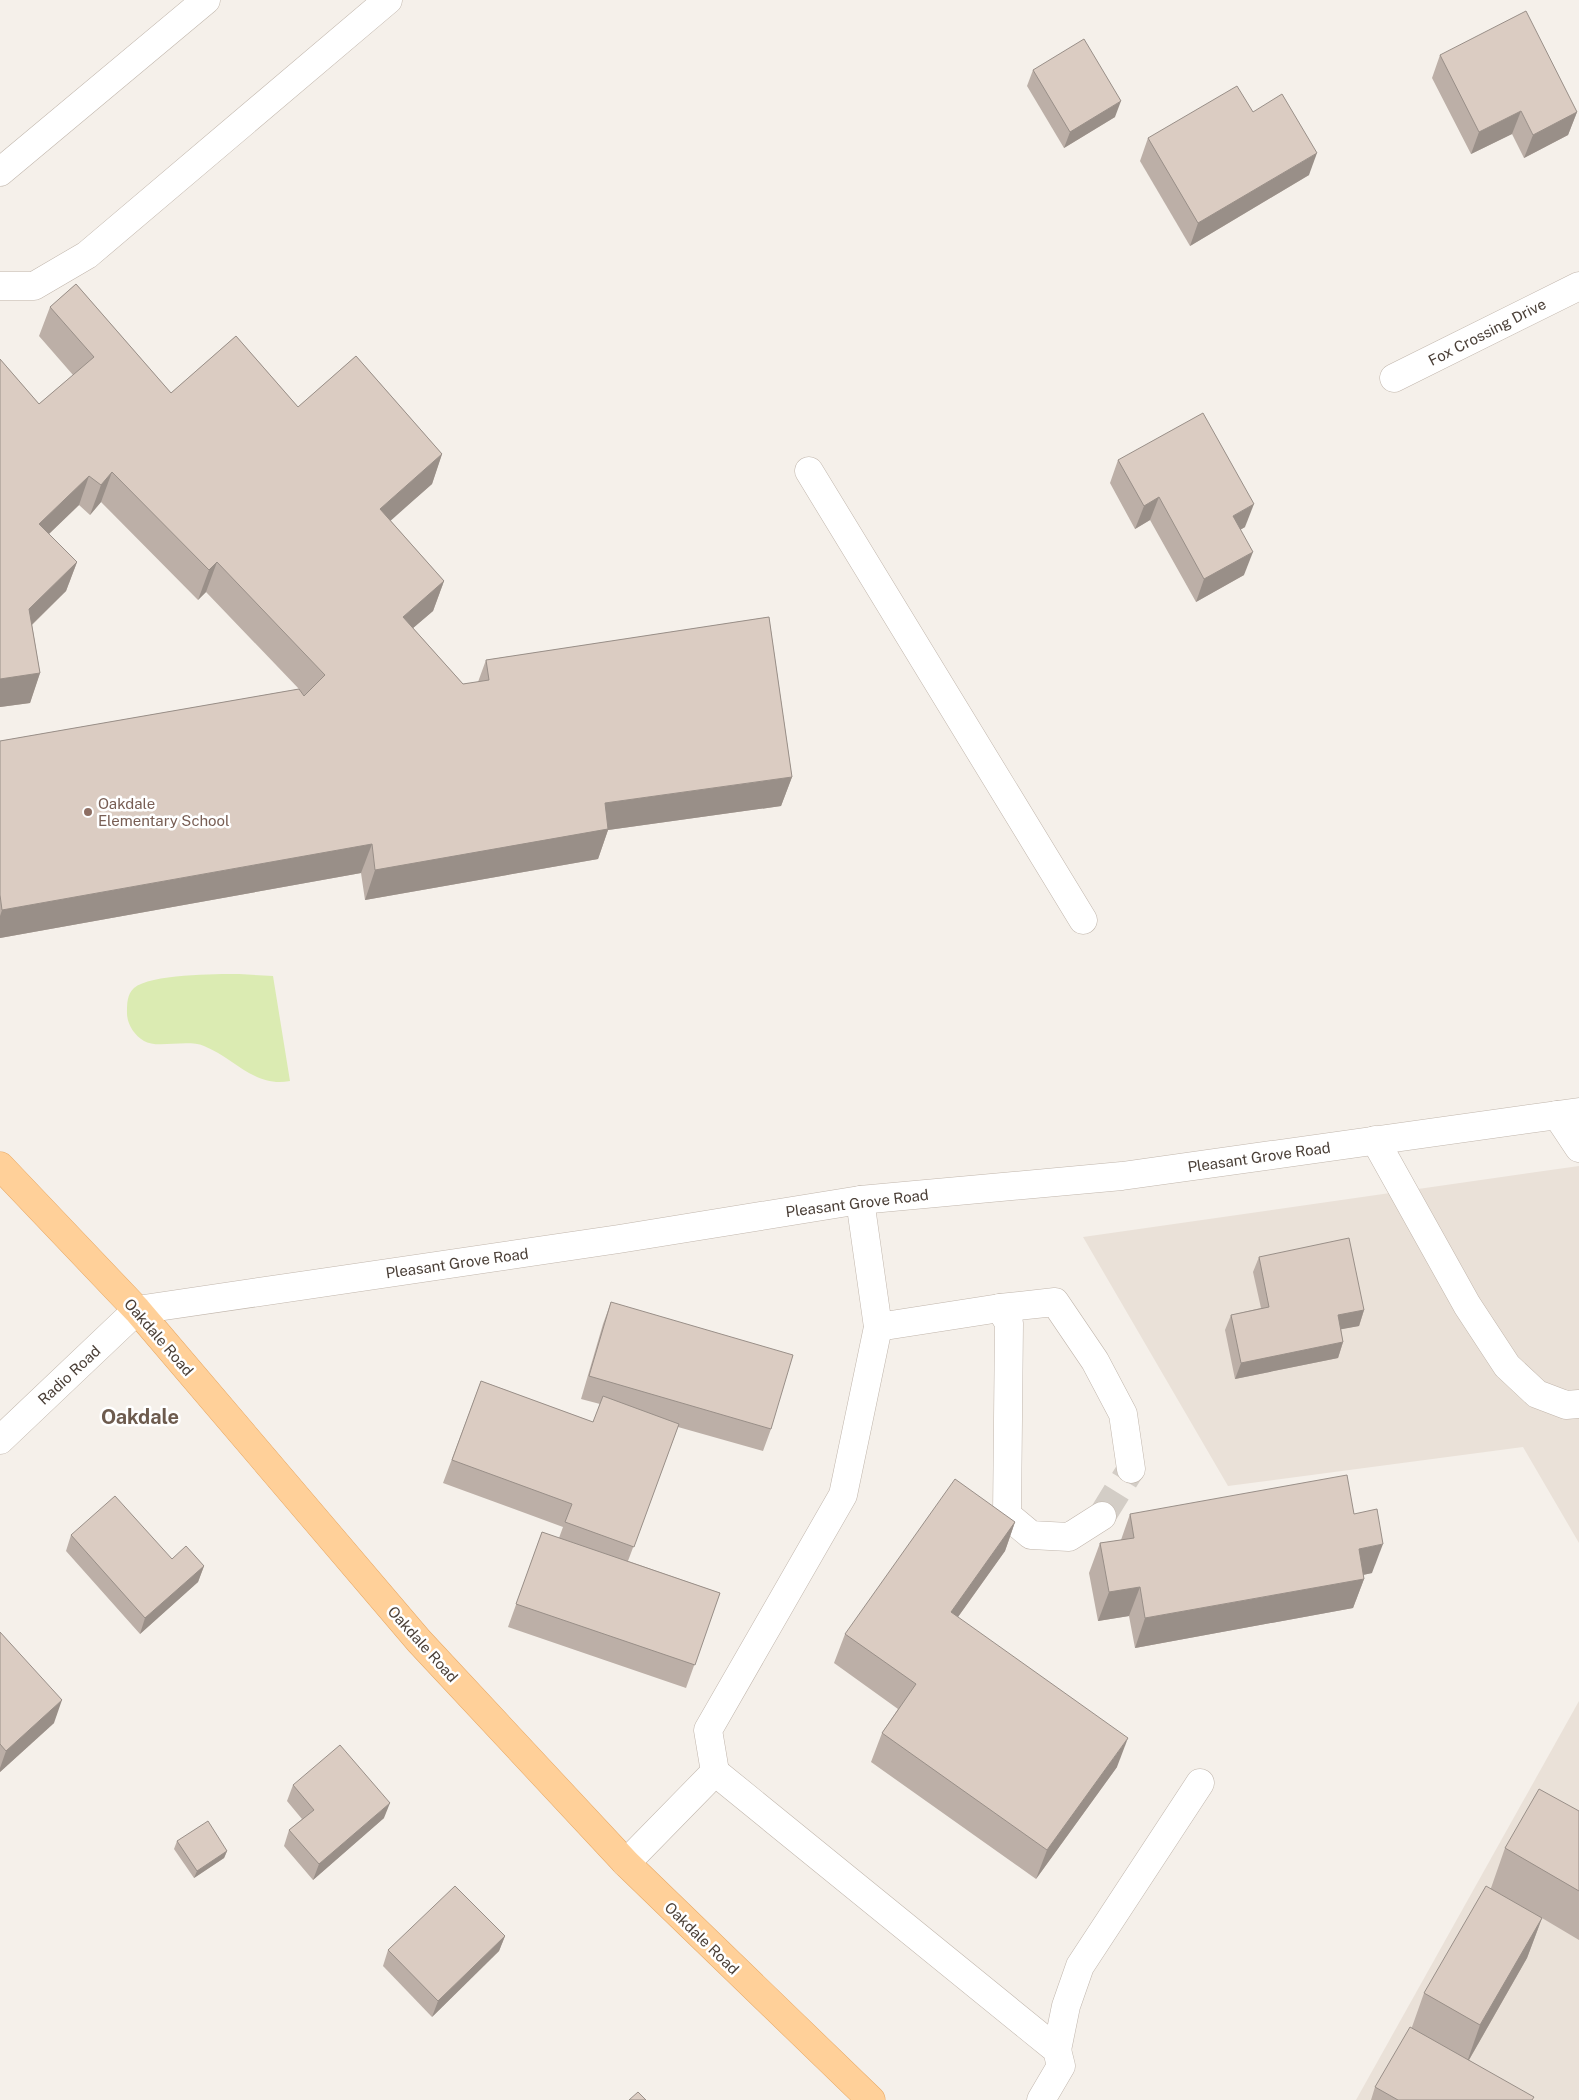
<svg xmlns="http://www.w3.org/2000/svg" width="1579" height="2100" viewBox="0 0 1579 2100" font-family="'Public Sans',sans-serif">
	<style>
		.residential { fill: #eae1d8 }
		.green { fill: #dbebb2 }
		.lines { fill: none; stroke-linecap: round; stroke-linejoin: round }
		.minor-tunnel { stroke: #d3cdc6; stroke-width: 28; stroke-dasharray: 28 14; stroke-linecap: butt }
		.minor-casing { stroke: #c1b6ac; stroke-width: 29 }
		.major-casing { stroke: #e8a965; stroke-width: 29 }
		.minor { stroke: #fff; stroke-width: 28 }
		.major { stroke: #ffd099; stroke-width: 28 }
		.wall { fill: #bcafa7 }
		.shaded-wall { fill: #998f88 }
		.building { fill: #dbccc2; stroke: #998f88 }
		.education-dot { fill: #8d6e63; stroke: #fff; stroke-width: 2 }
		.labels { text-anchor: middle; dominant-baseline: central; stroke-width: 5; stroke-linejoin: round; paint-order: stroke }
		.street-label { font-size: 15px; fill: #4a3f37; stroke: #fff }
		.education-label { font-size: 15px; fill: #785e54; stroke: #fff; text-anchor: start }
		.district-label { font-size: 20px; font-weight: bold; fill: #6d5b4e; stroke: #fff }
	</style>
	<rect width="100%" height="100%" fill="#f5f0ea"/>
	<g class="residential">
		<path d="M1579,1166v377l-56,-96 -295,39 -145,-249z"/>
		<path d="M1579,1701v399h-223z"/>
	</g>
	<path class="green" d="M239,974l34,2 17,105c-35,7 -56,-23 -86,-35 -17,-7 -48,3 -60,-5 -10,-6 -17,-17 -17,-28 0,-9 0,-19 7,-25 16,-14 82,-14 105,-14z"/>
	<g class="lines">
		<path class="minor-tunnel" d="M1102,1516l29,-47"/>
		<defs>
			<g id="minor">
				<path d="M0,172l206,-172"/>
				<path d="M0,286h34l53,-31 301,-255"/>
				<path d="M1394,378l185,-92"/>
				<path d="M809,471l274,449"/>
				<path d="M1557,1115l22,33"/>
				<path d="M1375,1140l92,165 40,61 30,28 29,11 13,-1"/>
				<path d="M1000,1308l55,-6 40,59 28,53 8,55"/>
				<path d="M878,1327l122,-19 9,15 -2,192 24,20 38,2 33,-21"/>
				<path d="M0,1440l137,-130 482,-71 241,-39 262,-24 457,-64"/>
				<path d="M715,1772l342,278 4,16 -20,34"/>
				<path d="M626,1863l89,-91 -7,-42 135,-235 35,-168 -18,-127"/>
				<path d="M1057,2050l9,-44 14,-40 120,-183"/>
			</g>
			<path id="major" d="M0,1166l137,144 282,331 207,222 245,237"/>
		</defs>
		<use href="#minor" class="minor-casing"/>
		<use href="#major" class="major-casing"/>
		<use href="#minor" class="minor"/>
		<use href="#major" class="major"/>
	</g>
	<g class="wall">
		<path d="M1440,55l137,57 -9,23 -44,23 -12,-24 -41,20 -39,-76z"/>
		<path d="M1033,70l82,47 -51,31 -37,-62z"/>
		<path d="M1253,112l56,63 -119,71 -50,-85 8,-23z"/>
		<path d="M76,284l95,109 65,-57 62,71 58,-51 86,98 -10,30 -42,36 54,61 -11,30 -20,17 50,56 15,-2 8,-22 283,-43 23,160 -11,29 -173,24 -10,29 -233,41 -4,-27 -361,65v-197l299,-52 -93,-97 -8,8 -97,-98 -11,13 -11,-10 -30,29 28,28 -11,29 -34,34 8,48 -10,30 -30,4v-348l39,45 34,-29 -34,-39 11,-29z"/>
		<path d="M1118,460l127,67 -5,3 4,45 -48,27 -46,-82 -15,9 -25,-46z"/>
		<path d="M1259,1257l105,53 -5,16 -18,3 2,13 -5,16 -103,21 -10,-49 6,-15 30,-7 -8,-36z"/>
		<path d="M611,1302l160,127 -8,22 -85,-24 -50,134 92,32 -34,95 -178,-61 34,-95 17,6 4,-11 -120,-44 38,-102 112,41 7,-18 -19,-5 22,-75z"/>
		<path d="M1130,1514h224l18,59 -9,2 1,4 -11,29 -218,40 -6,-32 -31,5 -9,-48 11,-30 21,-3z"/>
		<path d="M1015,1522l-10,29 -47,66 159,150 -81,112 -165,-117 11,-29 16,-24 -64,-46 11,-29z"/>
		<path d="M71,1535l101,24 32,7 -6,16 -58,52 -74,-83z"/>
		<path d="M0,1632l54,91 -54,49z"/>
		<path d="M293,1785l91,33 -71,62 -29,-34 5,-16 13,-11 -15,-18z"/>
		<path d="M1579,1811v129l-37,-22 -15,40 -58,102 64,40h-162l4,-13 37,-60 12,-34 67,-105 14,-40z"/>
		<path d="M177,1841l50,10 -3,7 -30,20 -20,-29z"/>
		<path d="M505,1936l-6,15 -67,66 -49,-51 5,-16z"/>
	</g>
	<g class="shaded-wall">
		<path d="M1121,101l-6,16 -51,31 6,-16z"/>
		<path d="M1521,111l-9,23 -41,20 8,-22z"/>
		<path d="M1577,112l-9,23 -44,23 9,-23z"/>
		<path d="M1317,153l-8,22 -119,71 8,-23z"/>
		<path d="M442,454l-10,30 -62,55 10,-30z"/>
		<path d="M112,472l-11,30 -11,13 11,-30z"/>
		<path d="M89,476l-10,29 -50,48 10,-29z"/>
		<path d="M1159,497l-9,23 -15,9 9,-23z"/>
		<path d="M1254,504l-9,23 -21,12 9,-23z"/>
		<path d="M1253,552l-9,23 -48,27 8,-23z"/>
		<path d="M77,562l-11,29 -48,47 11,-29z"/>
		<path d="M217,562l-11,30 -8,8 11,-30z"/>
		<path d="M444,581l-11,30 -41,35 11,-29z"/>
		<path d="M40,673l-10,30 -30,4v-28z"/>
		<path d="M792,777l-11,29 -173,24 -10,29 -233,41 10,-30 230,-67z"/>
		<path d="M372,844l-11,29 -361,65v-22l2,-6z"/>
		<path d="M1364,1310l-5,16 -27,5 6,-16z"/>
		<path d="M1343,1342l-5,16 -103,21 6,-16z"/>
		<path d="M1015,1522l-10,29 -65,91 11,-30z"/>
		<path d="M1383,1544l-11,29 -24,5 11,-29z"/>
		<path d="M204,1566l-6,16 -58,52 5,-16z"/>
		<path d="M1364,1579l-11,29 -218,40 10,-30z"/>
		<path d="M1140,1587l-11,29 -31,5 11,-29z"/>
		<path d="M62,1700l-8,23 -54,49v-4l6,-17z"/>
		<path d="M1128,1738l-11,29 -81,112 11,-29z"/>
		<path d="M390,1803l-6,15 -71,62 6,-16z"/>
		<path d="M227,1851l-3,7 -30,20 3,-7z"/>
		<path d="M1542,1918l-15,40 -61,107 14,-40z"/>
		<path d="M505,1936l-6,15 -67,66 6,-16z"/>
	</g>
	<g class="building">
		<path d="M1526,11l51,101 -44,23 -12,-24 -42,21 -39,-77z"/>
		<path d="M1084,39l37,62 -51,31 -37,-62z"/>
		<path d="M1237,86l16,26 29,-18 35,59 -119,70 -50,-85z"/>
		<path d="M76,284l95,109 65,-57 62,71 58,-51 86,98 -62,55 64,72 -41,36 60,67 26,-4 -3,-20 283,-43 23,160 -187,26 3,26 -233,41 -3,-26 -370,66 -2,-15v-154l299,-52 5,7 21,-21 -108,-113 -8,8 -97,-98 -11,13 -12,-9 -50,48 38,38 -48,47 11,64 -40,6v-320l39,45 55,-47 -44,-50z"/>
		<path d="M1203,413l51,91 -21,12 20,36 -49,27 -45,-82 -15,9 -26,-46z"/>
		<path d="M1349,1238l15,72 -26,5 5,27 -102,21 -10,-48 38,-8 -10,-50z"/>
		<path d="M611,1302l182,53 -22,74 -182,-53z"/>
		<path d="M481,1381l112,41 10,-26 76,28 -45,123 -69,-25 7,-18 -120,-44z"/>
		<path d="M1347,1475l7,39 23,-5 6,35 -24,5 5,30 -219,39 -5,-31 -31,5 -9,-49 34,-5 -4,-24z"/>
		<path d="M955,1479l60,43 -64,90 177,126 -81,112 -165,-117 34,-49 -71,-50z"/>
		<path d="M115,1496l57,63 14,-13 18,20 -59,52 -74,-83z"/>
		<path d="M542,1532l178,61 -25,72 -179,-61z"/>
		<path d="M0,1632l62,68 -56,51 -6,-7z"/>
		<path d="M340,1745l50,58 -71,61 -30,-34 25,-20 -21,-25z"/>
		<path d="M1539,1789l40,22v80l-74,-43z"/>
		<path d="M208,1821l19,30 -30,20 -20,-30z"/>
		<path d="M455,1886l50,50 -67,65 -50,-51z"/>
		<path d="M1486,1886l56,32 -62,107 -56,-32z"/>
		<path d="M1410,2027l124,70 -2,3h-134l-23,-13z"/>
		<path d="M638,2092l8,8h-17z"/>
	</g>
	<circle class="education-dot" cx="88" cy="812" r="5"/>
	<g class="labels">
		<g class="street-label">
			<text transform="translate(1487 332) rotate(-27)">Fox Crossing Drive</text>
			<text transform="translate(1259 1157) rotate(-8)">Pleasant Grove Road</text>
			<text transform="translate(857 1203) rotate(-7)">Pleasant Grove Road</text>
			<text transform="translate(457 1263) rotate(-8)">Pleasant Grove Road</text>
			<text transform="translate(159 1337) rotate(49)">Oakdale Road</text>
			<text transform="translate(69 1375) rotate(-43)">Radio Road</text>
			<text transform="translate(423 1644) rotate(48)">Oakdale Road</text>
			<text transform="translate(702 1938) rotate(44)">Oakdale Road</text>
		</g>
		<g class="education-label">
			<text x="98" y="803">Oakdale<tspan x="98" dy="17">Elementary School</tspan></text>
		</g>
		<g class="district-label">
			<text x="140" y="1417">Oakdale</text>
		</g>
	</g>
</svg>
